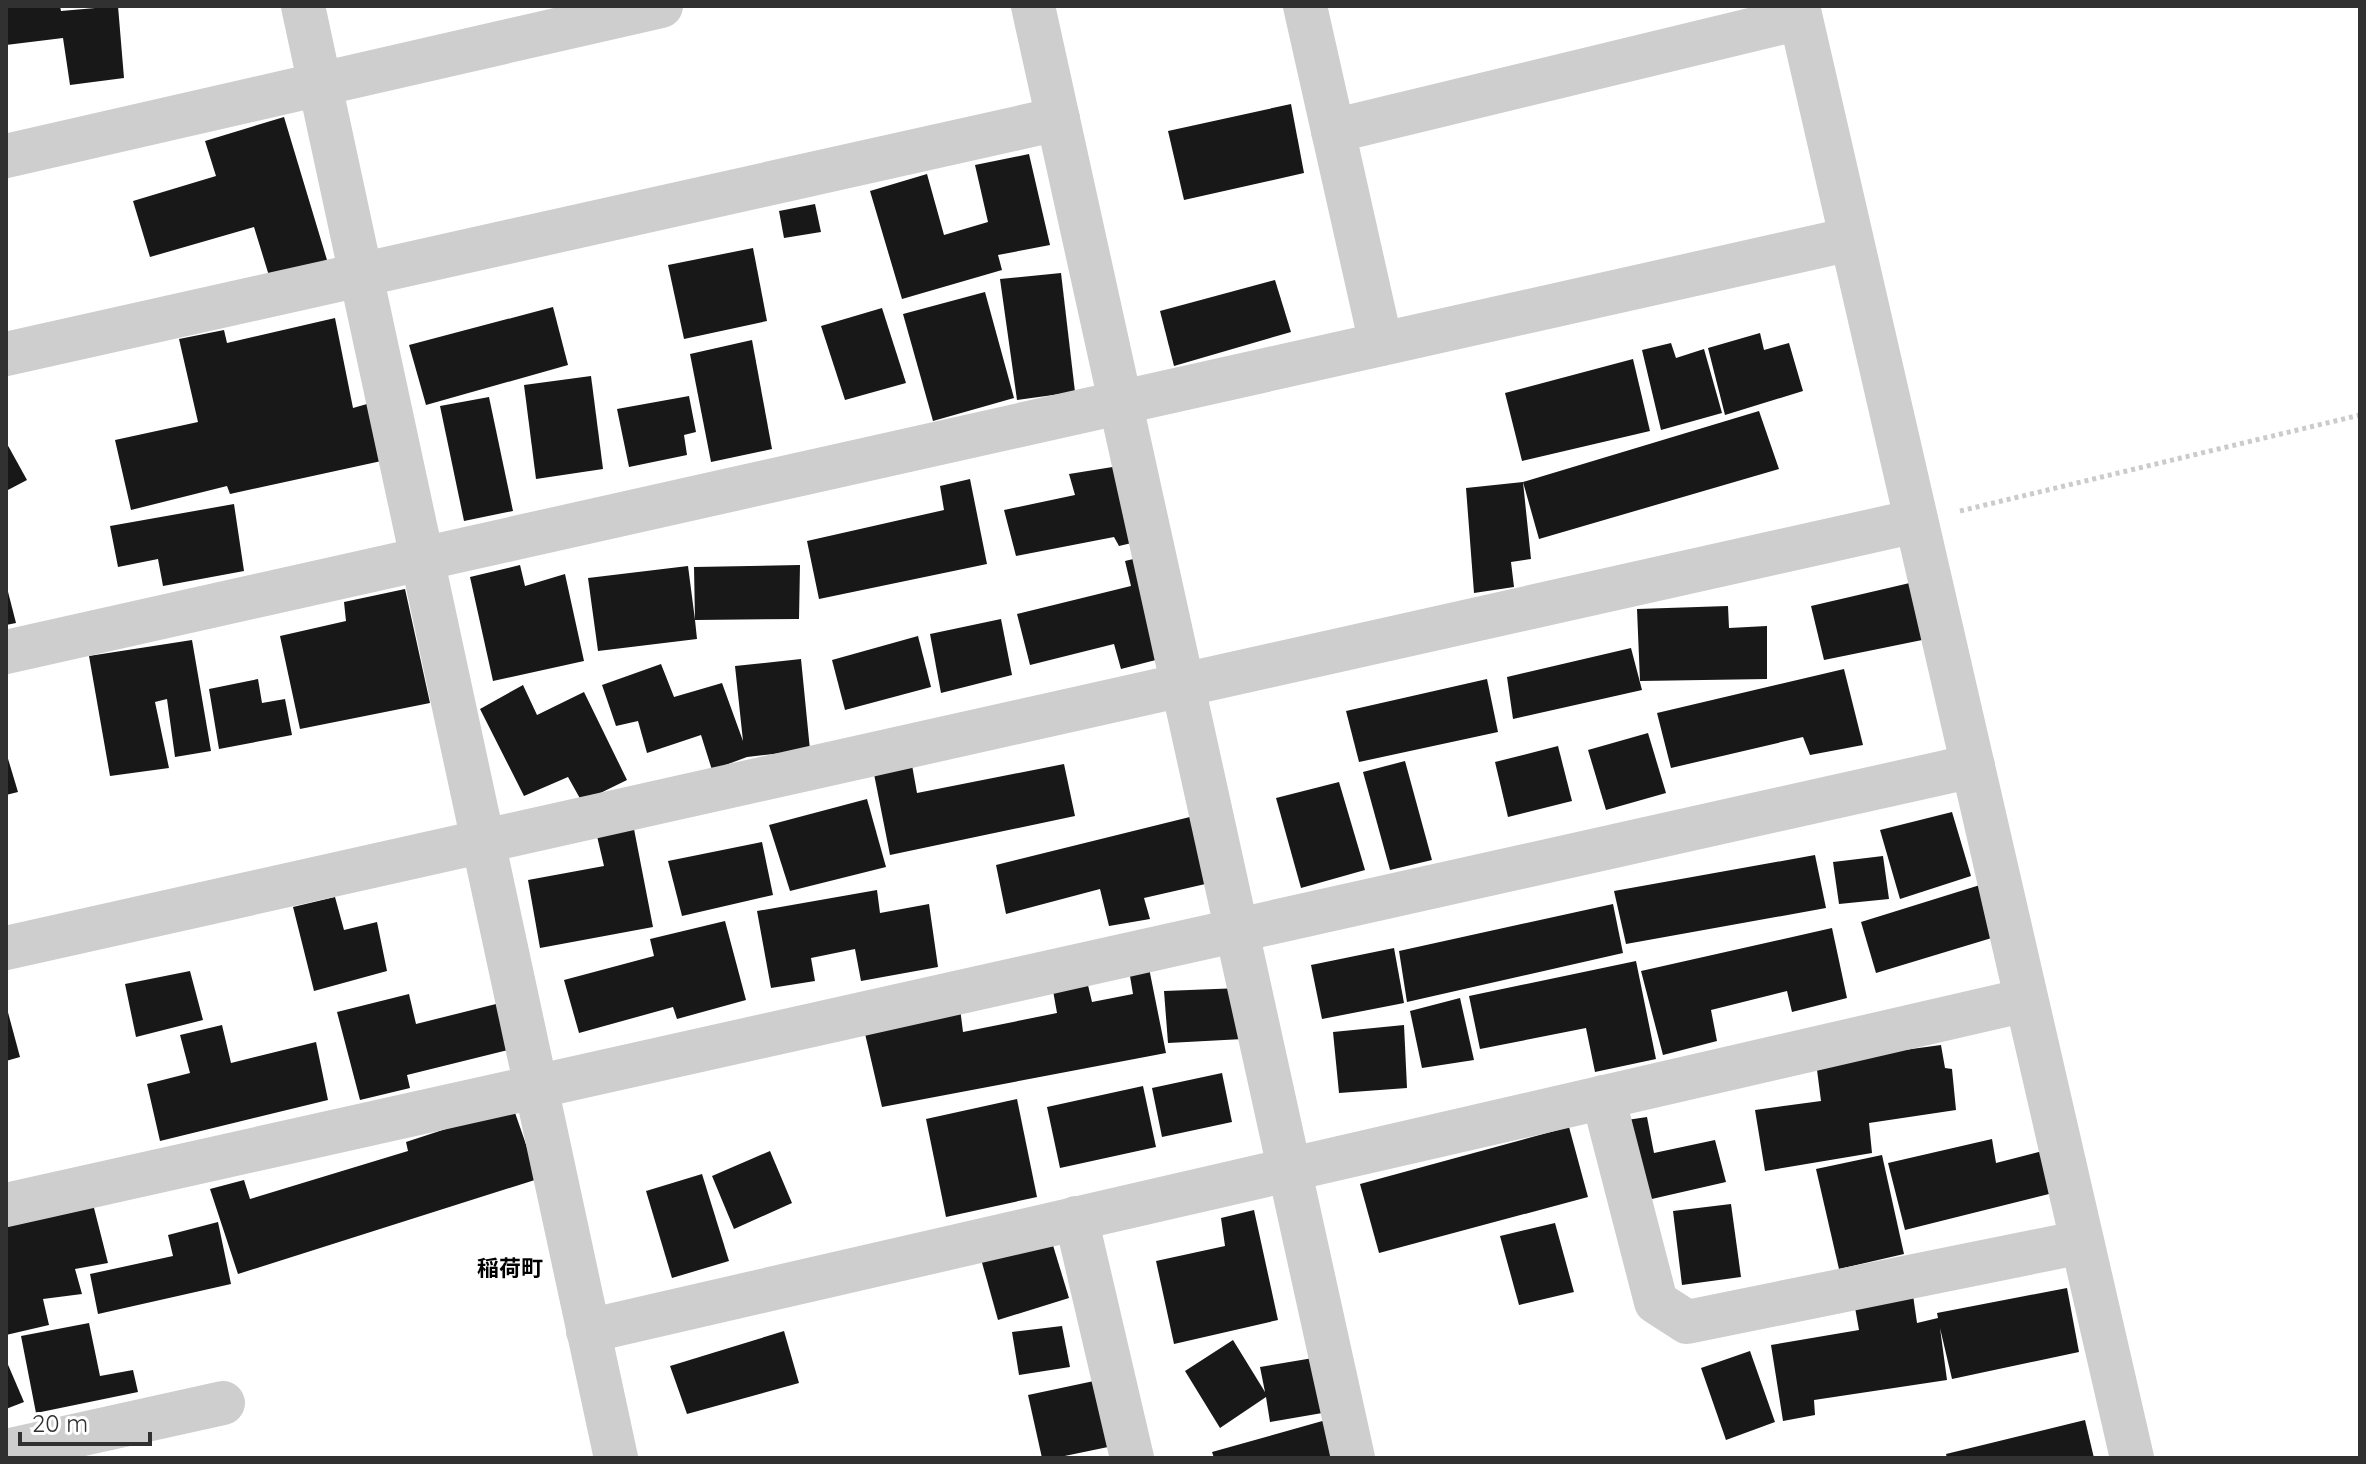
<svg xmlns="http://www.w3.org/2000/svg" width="2366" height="1464" viewBox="0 0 2366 1464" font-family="Quicksand,'Noto Sans JP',sans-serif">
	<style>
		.building { fill: #181818 }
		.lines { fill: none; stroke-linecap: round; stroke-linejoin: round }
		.path { stroke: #cbcbcb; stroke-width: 5; stroke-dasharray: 4 4; stroke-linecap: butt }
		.minor { stroke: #cecece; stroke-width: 44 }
		.labels { text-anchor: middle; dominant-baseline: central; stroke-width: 8; stroke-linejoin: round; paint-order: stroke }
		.neighbourhood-label { font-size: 22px; font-weight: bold; fill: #000; stroke: #fff }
	</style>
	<rect width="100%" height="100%" fill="#fff"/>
	<g class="building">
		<path d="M6,6h54l1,5 57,-5 6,72 -54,7 -7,-47 -57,7z"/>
		<path d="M1291,104l13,69 -120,27 -16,-69z"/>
		<path d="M284,117l43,143 -57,19 -16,-52 -104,30 -17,-56 83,-25 -11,-35z"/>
		<path d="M1029,154l21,91 -52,10 4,15 -100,29 -32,-108 57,-17 17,61 44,-13 -13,-57z"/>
		<path d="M815,204l6,28 -37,6 -5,-27z"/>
		<path d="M753,248l14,73 -83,18 -16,-74z"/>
		<path d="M1061,273l14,119 -58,8 -17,-121z"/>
		<path d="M1275,280l16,52 -117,34 -14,-55z"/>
		<path d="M985,292l29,106 -81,23 -30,-107z"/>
		<path d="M553,307l15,58 -142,40 -17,-60z"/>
		<path d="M882,308l24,75 -61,17 -24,-74z"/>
		<path d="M335,318l18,90 21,-6 12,58 -156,34 -3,-8 -96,24 -16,-70 83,-18 -19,-83 45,-9 3,13z"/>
		<path d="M1760,333l4,17 25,-7 14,48 -78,24 -17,-67z"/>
		<path d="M752,340l20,109 -61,13 -21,-108z"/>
		<path d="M1671,343l5,15 28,-9 18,64 -61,17 -19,-80z"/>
		<path d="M1633,359l17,72 -128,30 -17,-68z"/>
		<path d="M591,376l12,93 -67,10 -12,-94z"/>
		<path d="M689,396l7,36 -12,3 3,20 -58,12 -12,-58z"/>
		<path d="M489,397l24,114 -49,10 -24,-115z"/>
		<path d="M1759,411l20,58 -240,70 -16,-57 8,77 -20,3 3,25 -40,6 -8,-105 57,-6z"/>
		<path d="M6,442l21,38 -21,11z"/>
		<path d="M1125,465l15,76 -21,5 -5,-9 -98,19 -12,-46 71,-15 -6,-21z"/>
		<path d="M970,479l17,85 -168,35 -12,-58 137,-31 -4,-24z"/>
		<path d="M234,504l10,67 -81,15 -5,-27 -40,8 -8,-41z"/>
		<path d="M1150,555l25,100 -54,14 -7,-25 -84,21 -13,-51 114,-28 -6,-25z"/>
		<path d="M520,565l5,21 40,-12 19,87 -91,20 -23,-104z"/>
		<path d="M800,565l-1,54 -104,1 2,19 -99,12 -10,-73 100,-12 7,54 -1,-53z"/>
		<path d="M1914,582l13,57 -103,21 -13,-54z"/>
		<path d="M6,584l10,39 -10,2z"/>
		<path d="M405,589l25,114 -130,26 -20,-93 66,-15 -2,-19z"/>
		<path d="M1728,606l1,22 38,-2v53l-127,2 -3,-72z"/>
		<path d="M1001,619l11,56 -71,18 -11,-59z"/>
		<path d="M918,636l13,51 -86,23 -13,-50z"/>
		<path d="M192,640l19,111 -36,6 -8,-58 -12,3 14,66 -59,8 -21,-120z"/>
		<path d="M1631,648l11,42 -129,29 -6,-42z"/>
		<path d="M801,659l9,91 -63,7 -35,13 -11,-35 -54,18 -9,-32 -22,5 -14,-41 59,-21 13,33 48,-14 21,58 -8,-75z"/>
		<path d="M1844,669l19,76 -53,10 -7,-18 -132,31 -14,-55z"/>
		<path d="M258,679l4,24 23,-4 7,36 -73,14 -10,-60z"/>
		<path d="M1487,679l11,53 -139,30 -13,-51z"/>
		<path d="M523,685l14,30 47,-23 43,88 -45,22 -14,-25 -44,19 -44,-87z"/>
		<path d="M1648,733l18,60 -60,17 -18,-60z"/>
		<path d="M1558,746l14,55 -64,16 -13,-55z"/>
		<path d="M6,752l12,40 -12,3z"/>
		<path d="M1405,761l27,99 -42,10 -27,-98z"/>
		<path d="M1064,764l11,52 -185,39 -16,-81 38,-9 5,28z"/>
		<path d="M1339,782l26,88 -64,18 -25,-90z"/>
		<path d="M867,799l19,68 -96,24 -21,-66z"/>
		<path d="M1952,812l19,64 -71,23 -20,-69z"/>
		<path d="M1206,813l17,67 -79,18 6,21 -41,7 -9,-37 -94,25 -10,-49z"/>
		<path d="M634,829l19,98 -113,21 -12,-68 76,-14 -7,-30z"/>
		<path d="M762,842l11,53 -91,21 -14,-55z"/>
		<path d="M1815,855l11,53 -200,36 -12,-53z"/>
		<path d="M1883,856l6,43 -50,5 -6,-42z"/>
		<path d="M1980,885l15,52 -119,36 -15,-51z"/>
		<path d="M877,890l3,23 49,-9 9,63 -77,14 -6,-32 -44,9 4,23 -44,7 -14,-77z"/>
		<path d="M335,897l9,33 33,-8 10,49 -73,20 -21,-84z"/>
		<path d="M1613,904l10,49 -216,49 -8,-51z"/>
		<path d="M725,921l21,79 -69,19 -4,-12 -94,26 -15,-53 90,-24 -4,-17z"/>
		<path d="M1832,928l15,70 -55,14 -5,-21 -76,19 6,31 -54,14 -22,-84z"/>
		<path d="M1394,948l10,55 -82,16 -11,-54z"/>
		<path d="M1636,961l20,98 -61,13 -9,-44 -106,21 -11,-53z"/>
		<path d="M1149,968l17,85 -284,54 -19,-82 97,-17 3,24 94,-19 -5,-28 34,-8 6,25 41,-8 -4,-24z"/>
		<path d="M190,971l13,49 -67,17 -11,-53z"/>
		<path d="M1241,988l2,51 -75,4 -4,-52z"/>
		<path d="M409,994l7,30 84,-21 12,46 -105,26 3,13 -50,12 -23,-88z"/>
		<path d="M1460,998l14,62 -52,8 -12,-57z"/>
		<path d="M6,1005l14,52 -14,4z"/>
		<path d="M222,1025l9,38 85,-21 12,58 -168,41 -13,-57 43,-11 -10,-38z"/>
		<path d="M1404,1025l3,63 -68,5 -6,-61z"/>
		<path d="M1941,1045l4,23 7,1 4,41 -87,13 3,30 -107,18 -10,-61 66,-9 -5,-39z"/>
		<path d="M1222,1073l10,49 -70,15 -10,-49z"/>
		<path d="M1143,1086l13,61 -96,21 -13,-61z"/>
		<path d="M1017,1099l20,98 -91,20 -20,-98z"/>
		<path d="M513,1107l25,72 -300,95 -28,-85 34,-9 6,19 158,-48 -2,-9z"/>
		<path d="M1647,1117l7,36 61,-13 11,42 -83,19 -16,-81z"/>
		<path d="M1569,1127l19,70 -209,56 -19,-69z"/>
		<path d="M1992,1139l4,24 54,-14 11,42 -156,39 -17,-67z"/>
		<path d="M770,1151l22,52 -58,26 -22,-53z"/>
		<path d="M1882,1155l22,99 -65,15 -23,-100z"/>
		<path d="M702,1174l27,87 -57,17 -26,-87z"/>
		<path d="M93,1204l15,59 -33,6 7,25 -39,5 6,26 -43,10v-113z"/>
		<path d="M1731,1204l10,73 -59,8 -9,-74z"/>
		<path d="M1254,1210l24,110 -104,24 -18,-83 69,-15 -4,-28z"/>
		<path d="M218,1222l13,62 -133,30 -8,-40 83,-18 -5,-21z"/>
		<path d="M1555,1223l19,69 -55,13 -19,-69z"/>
		<path d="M1052,1242l17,56 -71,22 -17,-61z"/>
		<path d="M2067,1288l12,64 -127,27 -12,-51 7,52 -133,20 1,15 -32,6 -12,-76 88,-15 -5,-28 59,-7 4,28 21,-5 -1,-5z"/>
		<path d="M89,1323l11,53 33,-6 5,22 -102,21 -15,-77z"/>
		<path d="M1062,1326l8,41 -51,8 -7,-43z"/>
		<path d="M784,1331l15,52 -112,31 -17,-48z"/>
		<path d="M1233,1340l32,52 -5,-25 65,-11 9,55 -64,11 -4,-25 -46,31 -35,-57z"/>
		<path d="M1750,1351l25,71 -49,18 -25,-72z"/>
		<path d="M6,1360l18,42 -18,7z"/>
		<path d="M1094,1381l14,66 -53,11h-13l-14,-63z"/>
		<path d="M1333,1418l12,40h-131l-2,-6z"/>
		<path d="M2085,1420l9,38h-147l-1,-4z"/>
	</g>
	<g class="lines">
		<path class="path" d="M1960,511l400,-96"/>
		<g class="minor">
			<path d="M303,6l313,1452"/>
			<path d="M1033,6l320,1452"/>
			<path d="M1305,6l76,338"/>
			<path d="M1798,6l334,1452"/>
			<path d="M1333,131l467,-113"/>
			<path d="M6,156l655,-150"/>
			<path d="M6,354l1052,-235"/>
			<path d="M6,652l1845,-413"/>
			<path d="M6,948l1910,-427"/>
			<path d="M1603,1097l53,205 31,20 395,-80"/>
			<path d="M6,1205l1967,-439"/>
			<path d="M1076,1218l56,240"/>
			<path d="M588,1331l1438,-331"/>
			<path d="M6,1451l217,-48"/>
		</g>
	</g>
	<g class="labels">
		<g class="neighbourhood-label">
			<text x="510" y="1268">稲荷町</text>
		</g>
	</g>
	<rect width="2366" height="1464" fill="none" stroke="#313131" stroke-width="16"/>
	<path d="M20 1432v12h130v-12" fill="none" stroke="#313131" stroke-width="4"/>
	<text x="32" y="1432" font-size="24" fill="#313131" stroke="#ffffff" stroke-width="6" paint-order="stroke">20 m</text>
</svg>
